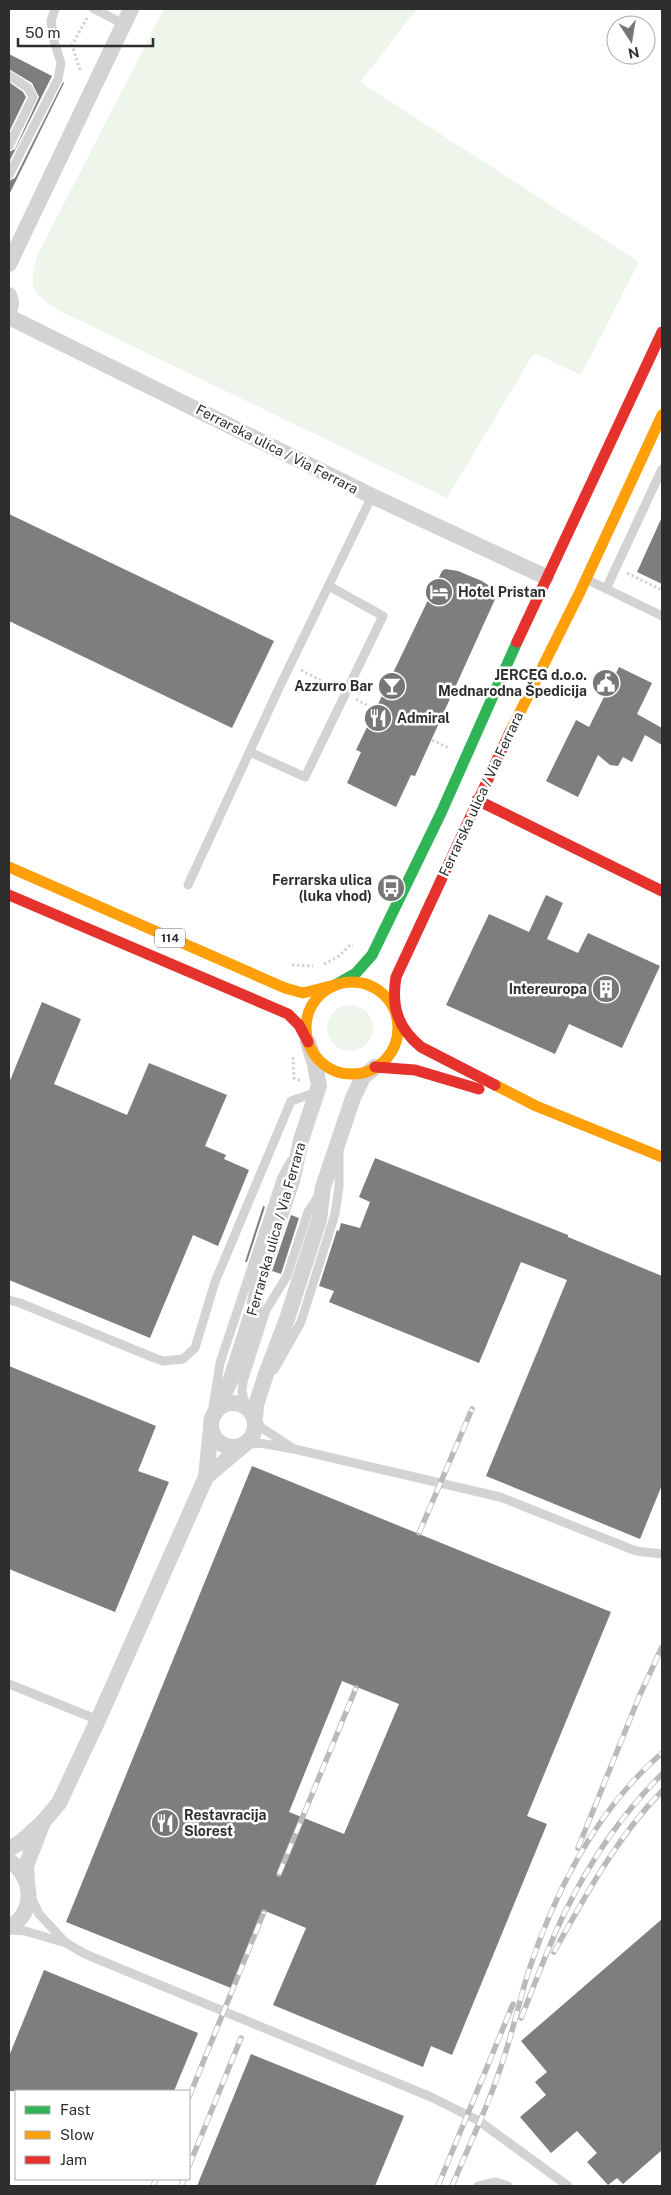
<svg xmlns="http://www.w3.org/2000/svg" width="671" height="2195" viewBox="0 0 671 2195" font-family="'Public Sans',sans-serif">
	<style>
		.green { fill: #eef5eb }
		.building { fill: #7e7e7e; fill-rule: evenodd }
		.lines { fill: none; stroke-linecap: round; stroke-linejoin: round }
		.path { stroke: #d3d3d3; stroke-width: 3; stroke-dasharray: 2.5 2.5; stroke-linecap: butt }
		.lane { stroke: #d3d3d3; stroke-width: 9 }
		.street { stroke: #d3d3d3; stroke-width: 16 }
		.fast { stroke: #30b455; stroke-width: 11 }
		.slow { stroke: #ff9f0a; stroke-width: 11 }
		.jam { stroke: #e5322d; stroke-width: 11 }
		.rail-casing { stroke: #bababa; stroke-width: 5.5 }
		.rail { stroke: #fff; stroke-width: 4; stroke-dasharray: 11; stroke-linecap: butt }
		.labels { text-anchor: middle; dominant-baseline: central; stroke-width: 5; stroke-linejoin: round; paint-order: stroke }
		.shield { fill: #fff; stroke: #6d6d6d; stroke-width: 1 }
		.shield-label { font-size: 12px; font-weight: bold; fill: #2e2e2e }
		.street-label { font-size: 14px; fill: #2e2e2e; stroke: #fff }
		.poi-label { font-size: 14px; font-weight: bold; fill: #2e2e2e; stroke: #fff; text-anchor: end }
	</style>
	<rect width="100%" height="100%" fill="#fff"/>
	<g class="green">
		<path d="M164,9h253l-57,73 279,180 -58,113 -47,-22 -87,145 -389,-188c-28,-20 -29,-20 -21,-54z"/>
		<circle cx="350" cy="1028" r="23"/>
	</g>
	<g class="building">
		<path d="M9,54l43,22 -43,86v-10l6,-3 24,-52 -7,-14 -23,-14z"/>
		<path d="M9,82l14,10 3,5 -17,35z"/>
		<path d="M63,82l1,1 -55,112v-14l6,-3z"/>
		<path d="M9,514l265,127 -42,87 -223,-107z"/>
		<path d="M662,517v67l-25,-12z"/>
		<path d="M445,569l13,2 24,10 9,6 5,10 -81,179 -4,-1 -15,32 -49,-24 14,-31 -5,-2 86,-179z"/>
		<path d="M619,667l33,16 -15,31 25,14v17l-17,-10 -13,27 -9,-5 -5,9 -8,-1 -12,-10 -20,42 -32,-16 30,-61 13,7z"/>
		<path d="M546,895l17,8 -16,36 31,14 10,-20 72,33 -38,82 -53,-24 -14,30 -109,-49 43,-91 40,18z"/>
		<path d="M42,1002l39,17 -27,65 73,31 22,-52 78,32 -22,51 21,9 -2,4 25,11 -31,76 -25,-11 -43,103 -141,-58v-197z"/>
		<path d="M375,1158l193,77v2l94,39v209l-22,54 -154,-63 81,-196 -46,-18 -42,101 -150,-61 5,-11 -15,-5 18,-56 2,1 2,-8 19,5 10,-26 -11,-5z"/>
		<path d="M263,1206l2,1 -18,55h-2z"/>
		<path d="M291,1215l8,3 -18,56 -9,-3z"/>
		<path d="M9,1366l147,60 -18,45 31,11 -54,130 -106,-43z"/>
		<path d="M252,1466l359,146 -84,204 20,8 -95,231 -21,-9 -8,21 -150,-62 33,-77 -43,-18 -32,78 -165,-66zM342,1681l57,23 -55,130 -55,-22z"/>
		<path d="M662,1919v231l-39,34 -6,-6 -9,7 -21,-23 10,-9 -20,-22 -26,22 -31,-36 26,-22 -11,-13 12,-10 -26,-31z"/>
		<path d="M44,1970l154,63 -24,58h-165v-35z"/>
		<path d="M251,2054l153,62 -29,70h-178z"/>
	</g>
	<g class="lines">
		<g class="path">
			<path d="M80,70l-8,-25 15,-27"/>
			<path d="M627,573l35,17"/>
			<path d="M301,670l34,18"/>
			<path d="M356,699l19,11"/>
			<path d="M432,740l17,8"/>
			<path d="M324,964l15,-8 11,-11 3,1"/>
			<path d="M292,965l21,1"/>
			<path d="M293,1057l1,21 7,3"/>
		</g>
		<g class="lane">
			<path d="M94,9l30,15"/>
			<path d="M9,75l19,13 5,9 -24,49"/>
			<path d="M9,175l49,-96 3,-16 -7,-22 -3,-20 4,-12"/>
			<path d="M586,579l76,37"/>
			<path d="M606,589l56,-120"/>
			<path d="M250,752l55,25 78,-161 -54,-30"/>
			<path d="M188,885l91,-197 93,-192"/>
			<path d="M9,1300l11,3 132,54 11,4 20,-2 12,-11 20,-66 76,-181 26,-9"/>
			<path d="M274,1370l27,-48 34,-108 4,-27v-34"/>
			<path d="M213,1407l7,-44 62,-186 9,-16"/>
			<path d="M246,1408l-4,-17 1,-9 23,-72 21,-34 21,-64 11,-17"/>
			<path d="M244,1445l15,-2 35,6 -32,-21 -7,-9"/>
			<path d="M294,1449l206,48 136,54 26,3"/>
			<path d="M9,1684l89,36"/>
			<path d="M9,1930l16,1 41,12 -27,-29 -8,-17"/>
			<path d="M66,1943l19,11 346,143 48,24 89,65"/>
			<path d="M478,2186l18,-4 12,4"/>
		</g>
		<g class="street">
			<path d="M9,264l122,-255"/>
			<path d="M9,295l2,8 -2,11"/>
			<path d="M9,317l363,179 174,81"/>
			<circle cx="233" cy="1425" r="22"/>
			<path d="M215,1413l16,-34 23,-72 7,-35 31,-91 9,-41 18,-54 -4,-22 -7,-22"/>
			<path d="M255,1419l1,-14 10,-31 21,-55 32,-99 4,-33 30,-89 10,-21 12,-10"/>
			<path d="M211,1427l-5,50 38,-32"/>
			<path d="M43,1822l16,-19 39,-83 108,-243"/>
			<path d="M9,1849l12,-7 22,-20 -17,44 1,15"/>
			<path d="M9,1861c25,14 27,53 0,66"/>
		</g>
		<path class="fast" d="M335,985l21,-12 16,-18 69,-142 76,-171"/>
		<g class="slow">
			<path d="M510,732l70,-140 82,-177"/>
			<path d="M9,867l276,121 18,5 32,-8"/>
			<circle cx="352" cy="1028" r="46"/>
			<path d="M495,1085l41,21 126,51"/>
		</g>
		<g class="jam">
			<path d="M517,642l145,-310"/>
			<path d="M477,800l185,91"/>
			<path d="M9,895l279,119 11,11 9,17"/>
			<path d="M375,1067l40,3 64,19"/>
			<path d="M495,1085l-74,-38c-23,-19 -30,-40 -25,-70l114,-245"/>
		</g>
		<defs>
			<g id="rail">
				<path d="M419,1533l53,-124"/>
				<path d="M578,1848l61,-151 23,-50"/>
				<path d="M279,1874l77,-186"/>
				<path d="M554,1952c31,-56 63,-115 108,-161"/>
				<path d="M521,2018c15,-36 28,-75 46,-110 24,-48 57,-96 95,-134"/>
				<path d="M189,2097l75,-185"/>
				<path d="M189,2166l52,-128"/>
				<path d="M153,2186l3,-7"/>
				<path d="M181,2186l3,-7"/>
				<path d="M438,2186l75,-182"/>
				<path d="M452,2186c17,-41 38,-83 51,-126 10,-29 16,-58 25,-87 27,-82 68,-163 134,-220"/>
			</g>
		</defs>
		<use href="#rail" class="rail-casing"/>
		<use href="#rail" class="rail"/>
	</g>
	<defs>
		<symbol id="hotel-disc" viewBox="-11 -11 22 22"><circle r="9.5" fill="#777" stroke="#fff"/><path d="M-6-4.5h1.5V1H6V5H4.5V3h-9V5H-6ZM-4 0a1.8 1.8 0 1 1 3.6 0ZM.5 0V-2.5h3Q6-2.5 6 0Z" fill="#fff"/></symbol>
		<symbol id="civic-disc" viewBox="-11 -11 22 22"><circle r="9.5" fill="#777" stroke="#fff"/><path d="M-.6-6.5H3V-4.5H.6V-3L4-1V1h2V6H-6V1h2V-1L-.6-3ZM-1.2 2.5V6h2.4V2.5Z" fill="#fff"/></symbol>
		<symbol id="bar-disc" viewBox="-11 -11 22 22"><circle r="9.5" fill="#777" stroke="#fff"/><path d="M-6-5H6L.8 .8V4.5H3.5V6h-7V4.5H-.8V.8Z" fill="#fff"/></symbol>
		<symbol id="restaurant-disc" viewBox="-11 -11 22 22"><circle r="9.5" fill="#777" stroke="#fff"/><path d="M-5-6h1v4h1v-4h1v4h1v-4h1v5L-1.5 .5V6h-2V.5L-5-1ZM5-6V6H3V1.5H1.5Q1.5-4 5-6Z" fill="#fff"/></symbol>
		<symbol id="bus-disc" viewBox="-11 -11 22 22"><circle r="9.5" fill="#777" stroke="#fff"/><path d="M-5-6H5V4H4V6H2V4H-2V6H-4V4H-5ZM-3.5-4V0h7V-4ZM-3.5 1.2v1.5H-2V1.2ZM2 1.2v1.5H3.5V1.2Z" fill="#fff"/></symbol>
		<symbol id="building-disc" viewBox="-11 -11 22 22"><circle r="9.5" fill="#777" stroke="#fff"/><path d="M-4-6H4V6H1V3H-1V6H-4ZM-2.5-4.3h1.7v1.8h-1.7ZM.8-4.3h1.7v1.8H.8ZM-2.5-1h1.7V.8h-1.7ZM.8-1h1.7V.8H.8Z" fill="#fff"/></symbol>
	</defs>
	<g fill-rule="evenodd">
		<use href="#hotel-disc" x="423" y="576" width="32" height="32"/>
		<use href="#civic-disc" x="590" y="667" width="32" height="32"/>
		<use href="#bar-disc" x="376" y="670" width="32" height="32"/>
		<use href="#restaurant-disc" x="362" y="702" width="32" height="32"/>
		<use href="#bus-disc" x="375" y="872" width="32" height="32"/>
		<use href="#building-disc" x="590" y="973" width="32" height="32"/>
		<use href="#restaurant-disc" x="149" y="1807" width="32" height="32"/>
	</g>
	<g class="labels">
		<rect class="shield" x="155" y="928.5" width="30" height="19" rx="4"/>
		<g class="shield-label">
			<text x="170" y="938">114</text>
		</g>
		<g class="street-label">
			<text transform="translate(277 449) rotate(27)">Ferrarska ulica / Via Ferrara</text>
			<text transform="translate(481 794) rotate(-65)">Ferrarska ulica / Via Ferrara</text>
			<text transform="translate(276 1229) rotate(-74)">Ferrarska ulica / Via Ferrara</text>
		</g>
		<g class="poi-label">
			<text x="458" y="592" text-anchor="start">Hotel Pristan</text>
			<text x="587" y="675">JERCEG d.o.o.<tspan x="587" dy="16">Mednarodna Špedicija</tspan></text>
			<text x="373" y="686">Azzurro Bar</text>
			<text x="397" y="718" text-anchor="start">Admiral</text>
			<text x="372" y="880">Ferrarska ulica<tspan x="372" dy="16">(luka vhod)</tspan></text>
			<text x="587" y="989">Intereuropa</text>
			<text x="184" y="1815" text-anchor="start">Restavracija<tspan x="184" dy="16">Slorest</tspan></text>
		</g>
	</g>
	<rect width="671" height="2195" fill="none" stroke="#2e2e2e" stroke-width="20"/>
	<rect x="15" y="2090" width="175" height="90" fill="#ffffff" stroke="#ababab"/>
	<rect x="25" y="2106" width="25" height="8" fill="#30b455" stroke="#ababab"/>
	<text x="60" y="2115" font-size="15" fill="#2e2e2e">Fast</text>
	<rect x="25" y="2131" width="25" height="8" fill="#ff9f0a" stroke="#ababab"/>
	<text x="60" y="2140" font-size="15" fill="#2e2e2e">Slow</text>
	<rect x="25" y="2156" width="25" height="8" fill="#e5322d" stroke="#ababab"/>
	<text x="60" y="2165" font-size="15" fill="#2e2e2e">Jam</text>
	<g transform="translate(631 40) rotate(168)"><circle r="24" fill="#ffffff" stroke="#ababab"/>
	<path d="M0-4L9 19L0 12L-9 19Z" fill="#777777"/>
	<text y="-8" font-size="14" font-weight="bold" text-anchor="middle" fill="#2e2e2e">N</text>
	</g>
	<path d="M18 38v8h135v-8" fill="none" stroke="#2e2e2e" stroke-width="2.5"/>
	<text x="25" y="38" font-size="15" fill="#2e2e2e" stroke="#ffffff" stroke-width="4" paint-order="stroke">50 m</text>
</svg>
